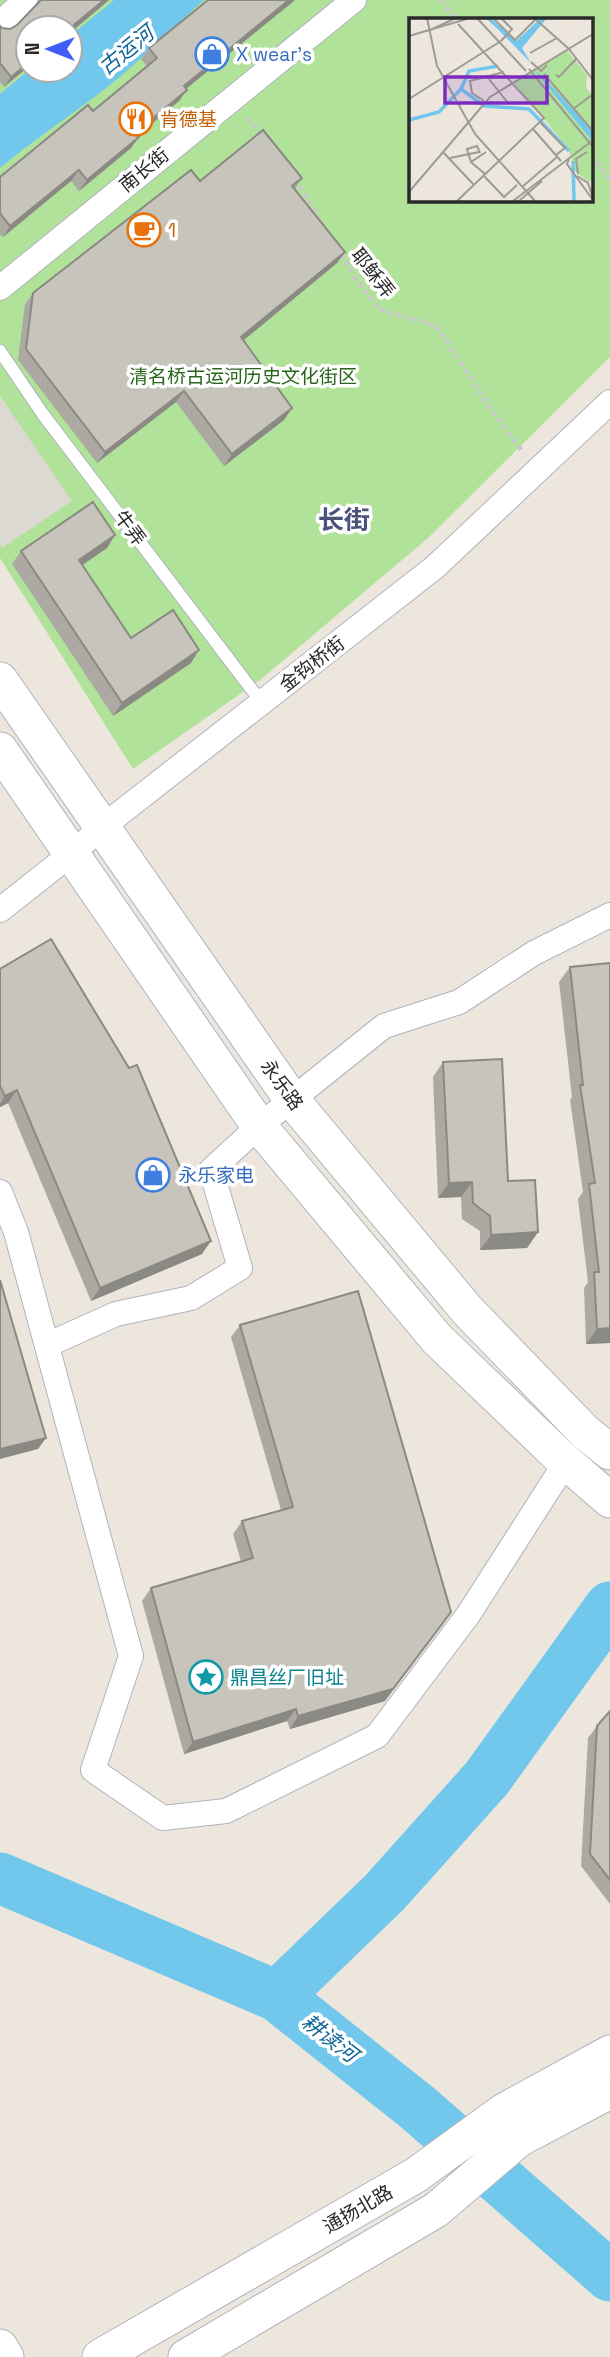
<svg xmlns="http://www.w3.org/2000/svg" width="610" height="2357" viewBox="0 0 610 2357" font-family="'Space Grotesk','Noto Sans SC',sans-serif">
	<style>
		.green { fill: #b1e29a; fill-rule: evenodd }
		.plaza { fill: #dcd9d3 }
		.water { fill: #72c8ec }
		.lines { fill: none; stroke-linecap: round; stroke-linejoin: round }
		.river { stroke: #72c8ec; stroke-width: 51 }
		.lane-casing { stroke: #b0b3be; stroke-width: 14 }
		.street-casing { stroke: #b0b3be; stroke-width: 26 }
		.secondary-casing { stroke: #b0b3be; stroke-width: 37 }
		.path { stroke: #c8c8c8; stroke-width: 4.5; stroke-dasharray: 5 3.5; stroke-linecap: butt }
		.lane { stroke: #fff; stroke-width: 12 }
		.street { stroke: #fff; stroke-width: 24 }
		.secondary { stroke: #fff; stroke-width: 35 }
		.wall { fill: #aba9a1 }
		.shaded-wall { fill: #8b8983 }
		.building { fill: #c7c4bb; stroke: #8b8983; stroke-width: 2 }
		.labels { text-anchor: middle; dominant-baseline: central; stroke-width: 7; stroke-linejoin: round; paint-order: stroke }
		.shop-label { font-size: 19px; fill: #366cbe; stroke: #fff; text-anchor: start }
		.food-label { font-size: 19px; fill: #c56008; stroke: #fff; text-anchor: start }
		.street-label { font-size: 19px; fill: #2a2a2a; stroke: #fff }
		.park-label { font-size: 19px; fill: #29661c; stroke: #fff }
		.culture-label { font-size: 19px; fill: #0d838f; stroke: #fff; text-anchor: start }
		.water-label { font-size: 21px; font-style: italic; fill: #106699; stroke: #fff }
		.district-label { font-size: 26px; font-weight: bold; fill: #4c537a; stroke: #fff }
		.inset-river { fill: none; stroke: #72c8ec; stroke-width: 3.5 }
		.inset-road { fill: none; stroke: #9e9b95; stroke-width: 2 }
		.view { fill: #7b2cbf; fill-opacity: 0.15; stroke: #7b2cbf; stroke-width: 3.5 }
		.inset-edge { fill: none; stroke: #2a2a2a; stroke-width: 3.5 }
	</style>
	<rect width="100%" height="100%" fill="#ece6dd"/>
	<path class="green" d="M0,0h610v357l-182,181 -168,142 -127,89 -133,-211zM410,19h181v181h-181zM28,28h42v42h-42z"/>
	<path class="plaza" d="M0,396l72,105 -70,47 -2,-4z"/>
	<path class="water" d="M114,0h90c-30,26 -58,55 -88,80 -38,31 -79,57 -116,88v-74l29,-24h41v-34z"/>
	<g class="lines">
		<g class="river">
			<path d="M0,1878l277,118 141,112 192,168"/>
			<path d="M277,1996l107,-103 103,-115 123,-171"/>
		</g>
		<defs>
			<path id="lane" d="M0,351l42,62 220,290"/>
			<g id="street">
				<path d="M0,24l25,-24"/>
				<path d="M0,288l354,-288"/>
				<path d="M0,910l71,-56 30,-26 334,-261 175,-165"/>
				<path d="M0,1192l16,40 115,424 -38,114 70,48 63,-7 151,-75 91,-121 98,-153"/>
				<path d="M47,1345l69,-31 75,-16 49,-30 -29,-98 48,-44 125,-100 75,-24 75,-49 76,-38"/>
			</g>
			<g id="secondary">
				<path d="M0,680l292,420 175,210 118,122 25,20"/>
				<path d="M0,750l259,376 178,213 122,117 51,44"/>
				<path d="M0,2347l6,10"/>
				<path d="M100,2357l316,-182 88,-64 106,-58"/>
				<path d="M186,2357l250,-147 83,-71 91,-48"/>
			</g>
		</defs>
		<use href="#lane" class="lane-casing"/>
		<use href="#street" class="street-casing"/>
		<use href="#secondary" class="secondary-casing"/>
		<g class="path">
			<path d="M441,0l15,19"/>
			<path d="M248,118l15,18"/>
			<path d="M591,155l19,24"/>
			<path d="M295,179l28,46"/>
			<path d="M341,254l15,25 23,30 58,17 51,79 34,46"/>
		</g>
		<use href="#lane" class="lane"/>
		<use href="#street" class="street"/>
		<use href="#secondary" class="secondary"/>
	</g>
	<g class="wall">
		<path d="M39,0h70l-39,33v-5l-42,39 -24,20 -4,-5v-56l2,2 8,1 7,-4 22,-23z"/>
		<path d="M295,0l-109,89 -7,12 -41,34 -7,13 -52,43 -8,-10 -68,56 -3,-3v-57l93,-66 54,-45 -6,-7 8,-11z"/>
		<path d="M302,178l-7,11 50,63 -8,11 -94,77 49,68 -8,12 -60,46 -48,-64 -79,61 -79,-103 7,-56 8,-11 167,-112z"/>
		<path d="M115,535l-8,13 -25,16 49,74 60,25 -78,53 -101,-152 9,-13z"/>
		<path d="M610,963v380l-24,1 -2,-56 4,-6 -10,-83 5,-7 -13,-92 2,-3 -13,-115 11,-15z"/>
		<path d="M0,969l202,285 -111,47 -83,-198 -8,4z"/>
		<path d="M443,1062l65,119 30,51 -11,16 -47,2v-19l-18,-12 -1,-22 -23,1 -5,-121z"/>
		<path d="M240,1325l145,376 -95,28 -3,-8 -103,33 -42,-153 9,-13 90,-27 -8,-27 9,-13 39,-11 -50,-173z"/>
		<path d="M610,1711v193l-29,-38 7,-128 9,-12z"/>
	</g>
	<g class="shaded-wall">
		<path d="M104,0h5l-39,33v-5z"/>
		<path d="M289,0h6l-119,97 8,-11z"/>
		<path d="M28,63v4l-24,20 7,-10z"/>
		<path d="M187,90l-8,11 -51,43 7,-11z"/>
		<path d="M139,137l-8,11 -52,43 8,-11z"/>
		<path d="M79,170l-8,11 -68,56 7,-11z"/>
		<path d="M345,252l-8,11 -104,86 8,-12z"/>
		<path d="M184,391l-8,11 -79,61 8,-11z"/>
		<path d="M292,408l-8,12 -60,46 8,-12z"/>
		<path d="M115,535l-8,13 -36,25 8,-13z"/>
		<path d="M199,650l-8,13 -78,53 9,-13z"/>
		<path d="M17,1090l-9,13 -8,4v-3l5,-8z"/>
		<path d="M472,1182l-11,15 -23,1 11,-15z"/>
		<path d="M538,1232l-11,16 -47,2 11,-15z"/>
		<path d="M211,1241l-9,13 -111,47 9,-13z"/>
		<path d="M610,1328v15l-24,1 11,-15z"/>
		<path d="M46,1438l-8,11 -38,10v-10z"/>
		<path d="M442,1625l-57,76 -95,28 8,-13z"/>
		<path d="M296,1709l-9,12 -103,33 9,-12z"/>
	</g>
	<g class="building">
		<path d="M41,0h63l-34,28h-42v35l-17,14 -11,-14v-37l2,2 8,1 7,-4z"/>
		<path d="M208,0h81l-105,86 3,4 -52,43 4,4 -52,43 -8,-10 -69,56 -10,-13v-36l88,-72 5,6 64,-53 -8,-10z"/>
		<path d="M263,130l39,48 -10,8 53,66 -104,85 51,71 -60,46 -48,-63 -79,61 -79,-103 7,-56 158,-123 9,11z"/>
		<path d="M93,502l22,33 -36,25 52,78 42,-28 26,40 -77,53 -101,-152z"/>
		<path d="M51,939l78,129 8,-3 74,176 -111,47 -83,-198 -12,6 -5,-10v-117z"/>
		<path d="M610,963v365l-13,1 -3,-57h5l-10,-88 6,-1 -15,-98h3l-13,-118z"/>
		<path d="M502,1059l6,122 27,-1 3,52 -47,3 -1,-19 -17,-13 -1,-21 -23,1 -6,-121z"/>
		<path d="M0,1280l46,158 -46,11z"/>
		<path d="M358,1291l93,321 -58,77 -95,27 -2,-7 -103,33 -42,-154 102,-30 -11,-37 51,-14 -53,-182z"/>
		<path d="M610,1711v169l-20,-26 7,-128z"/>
	</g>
	<defs>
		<symbol id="shop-ring" viewBox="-11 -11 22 22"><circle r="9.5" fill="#fff" stroke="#3f7fe0" stroke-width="1.5"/><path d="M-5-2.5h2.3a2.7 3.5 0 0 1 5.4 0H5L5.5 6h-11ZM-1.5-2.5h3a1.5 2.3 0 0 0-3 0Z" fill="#3f7fe0"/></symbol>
		<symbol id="restaurant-ring" viewBox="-11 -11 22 22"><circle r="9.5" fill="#fff" stroke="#e8710a" stroke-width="1.5"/><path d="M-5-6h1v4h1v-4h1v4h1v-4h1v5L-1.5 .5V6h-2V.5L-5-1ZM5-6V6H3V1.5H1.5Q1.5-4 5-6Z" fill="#e8710a"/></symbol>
		<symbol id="cafe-ring" viewBox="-11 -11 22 22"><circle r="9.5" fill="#fff" stroke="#e8710a" stroke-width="1.5"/><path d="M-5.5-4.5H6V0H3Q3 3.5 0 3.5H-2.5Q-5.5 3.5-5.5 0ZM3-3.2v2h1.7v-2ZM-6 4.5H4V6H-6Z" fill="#e8710a"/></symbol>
		<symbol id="sight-ring" viewBox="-11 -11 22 22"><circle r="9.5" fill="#fff" stroke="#0f9aa8" stroke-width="1.5"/><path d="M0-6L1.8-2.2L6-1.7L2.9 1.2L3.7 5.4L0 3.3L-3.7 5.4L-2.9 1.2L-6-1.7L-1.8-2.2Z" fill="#0f9aa8"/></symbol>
	</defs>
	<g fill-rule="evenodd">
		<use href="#shop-ring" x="193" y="35" width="38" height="38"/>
		<use href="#restaurant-ring" x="117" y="100" width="38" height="38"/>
		<use href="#cafe-ring" x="125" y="211" width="38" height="38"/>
		<use href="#shop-ring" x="134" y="1156" width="38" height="38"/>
		<use href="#sight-ring" x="187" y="1658" width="38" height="38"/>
	</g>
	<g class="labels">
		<g class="shop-label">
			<text x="236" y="54">X wear's</text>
			<text x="178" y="1175">永乐家电</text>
		</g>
		<g class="food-label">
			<text x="160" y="119">肯德基</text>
			<text x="168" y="230">1</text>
		</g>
		<g class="street-label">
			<text transform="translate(144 170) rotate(-39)">南长街</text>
			<text transform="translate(373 273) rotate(52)">耶稣弄</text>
			<text transform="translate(130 528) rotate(53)">牛弄</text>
			<text transform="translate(312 664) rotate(-38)">金钩桥街</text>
			<text transform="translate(282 1085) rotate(54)">永乐路</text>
			<text transform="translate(358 2209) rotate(-30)">通扬北路</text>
		</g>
		<g class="park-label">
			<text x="243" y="376">清名桥古运河历史文化街区</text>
		</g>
		<g class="culture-label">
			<text x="230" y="1677">鼎昌丝厂旧址</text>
		</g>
		<g class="water-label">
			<text transform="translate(126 50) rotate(-39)">古运河</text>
			<text transform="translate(330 2038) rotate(38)">耕读河</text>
		</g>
		<g class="district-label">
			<text x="344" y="520">长街</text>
		</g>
	</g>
	<g transform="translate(409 18)">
		<rect width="184" height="184" fill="#ece6dd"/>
		<path d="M158,32l20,25 -1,13 7,7v85l-4,2 -13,-10 -8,-24 -54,-65z" fill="#b1e29a"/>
		<path d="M78,0l27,25 27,-25h6l-25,30 9,15zM151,39l-17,20 50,54v11l-58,-71 8,5z" fill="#72c8ec"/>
		<path class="inset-river" d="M79,0l30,27 26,-27M52,71l23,17 45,3 40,42M0,102l30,-8 22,-23 8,-18 29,-5M164,143l1,40"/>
		<path class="inset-road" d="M18,0l10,48 38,68 60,67M68,0l49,53M84,0l22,22 21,-21M125,0l35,31 24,31M21,12l26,-12M0,18l61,-18M121,35l27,-15M122,44l10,9 6,-6M120,51l64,78M135,56l49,57M147,57l3,2 17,-18M80,61l19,24M0,81l92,-58 11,-12 -11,-11M75,83l-12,-8 -2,-12 34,-9M164,91l19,-14M131,104l25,26 -9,7M124,111l28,32M34,134l31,33M41,140l29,-6M160,141l-2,5 26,36M62,144l-4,-13 10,-3 3,7M76,156l-14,-12 15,-10M169,156l-2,-15 11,-7M75,158l20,21 13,-12M168,158l11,7 5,15M113,169l35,-30M0,174l81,-95 103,-63M48,183l87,-83 -86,-94M104,183l80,-61M110,183l23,-20"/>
		<path class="view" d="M36,59h102v26h-102z"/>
		<rect width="184" height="184" class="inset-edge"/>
	</g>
	<g transform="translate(49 49) rotate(270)"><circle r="33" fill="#ffffff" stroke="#aaaaaa" stroke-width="2"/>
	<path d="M0-5L12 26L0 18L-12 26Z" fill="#405df6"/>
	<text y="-10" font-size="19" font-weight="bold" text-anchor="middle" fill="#2a2a2a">N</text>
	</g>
</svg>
